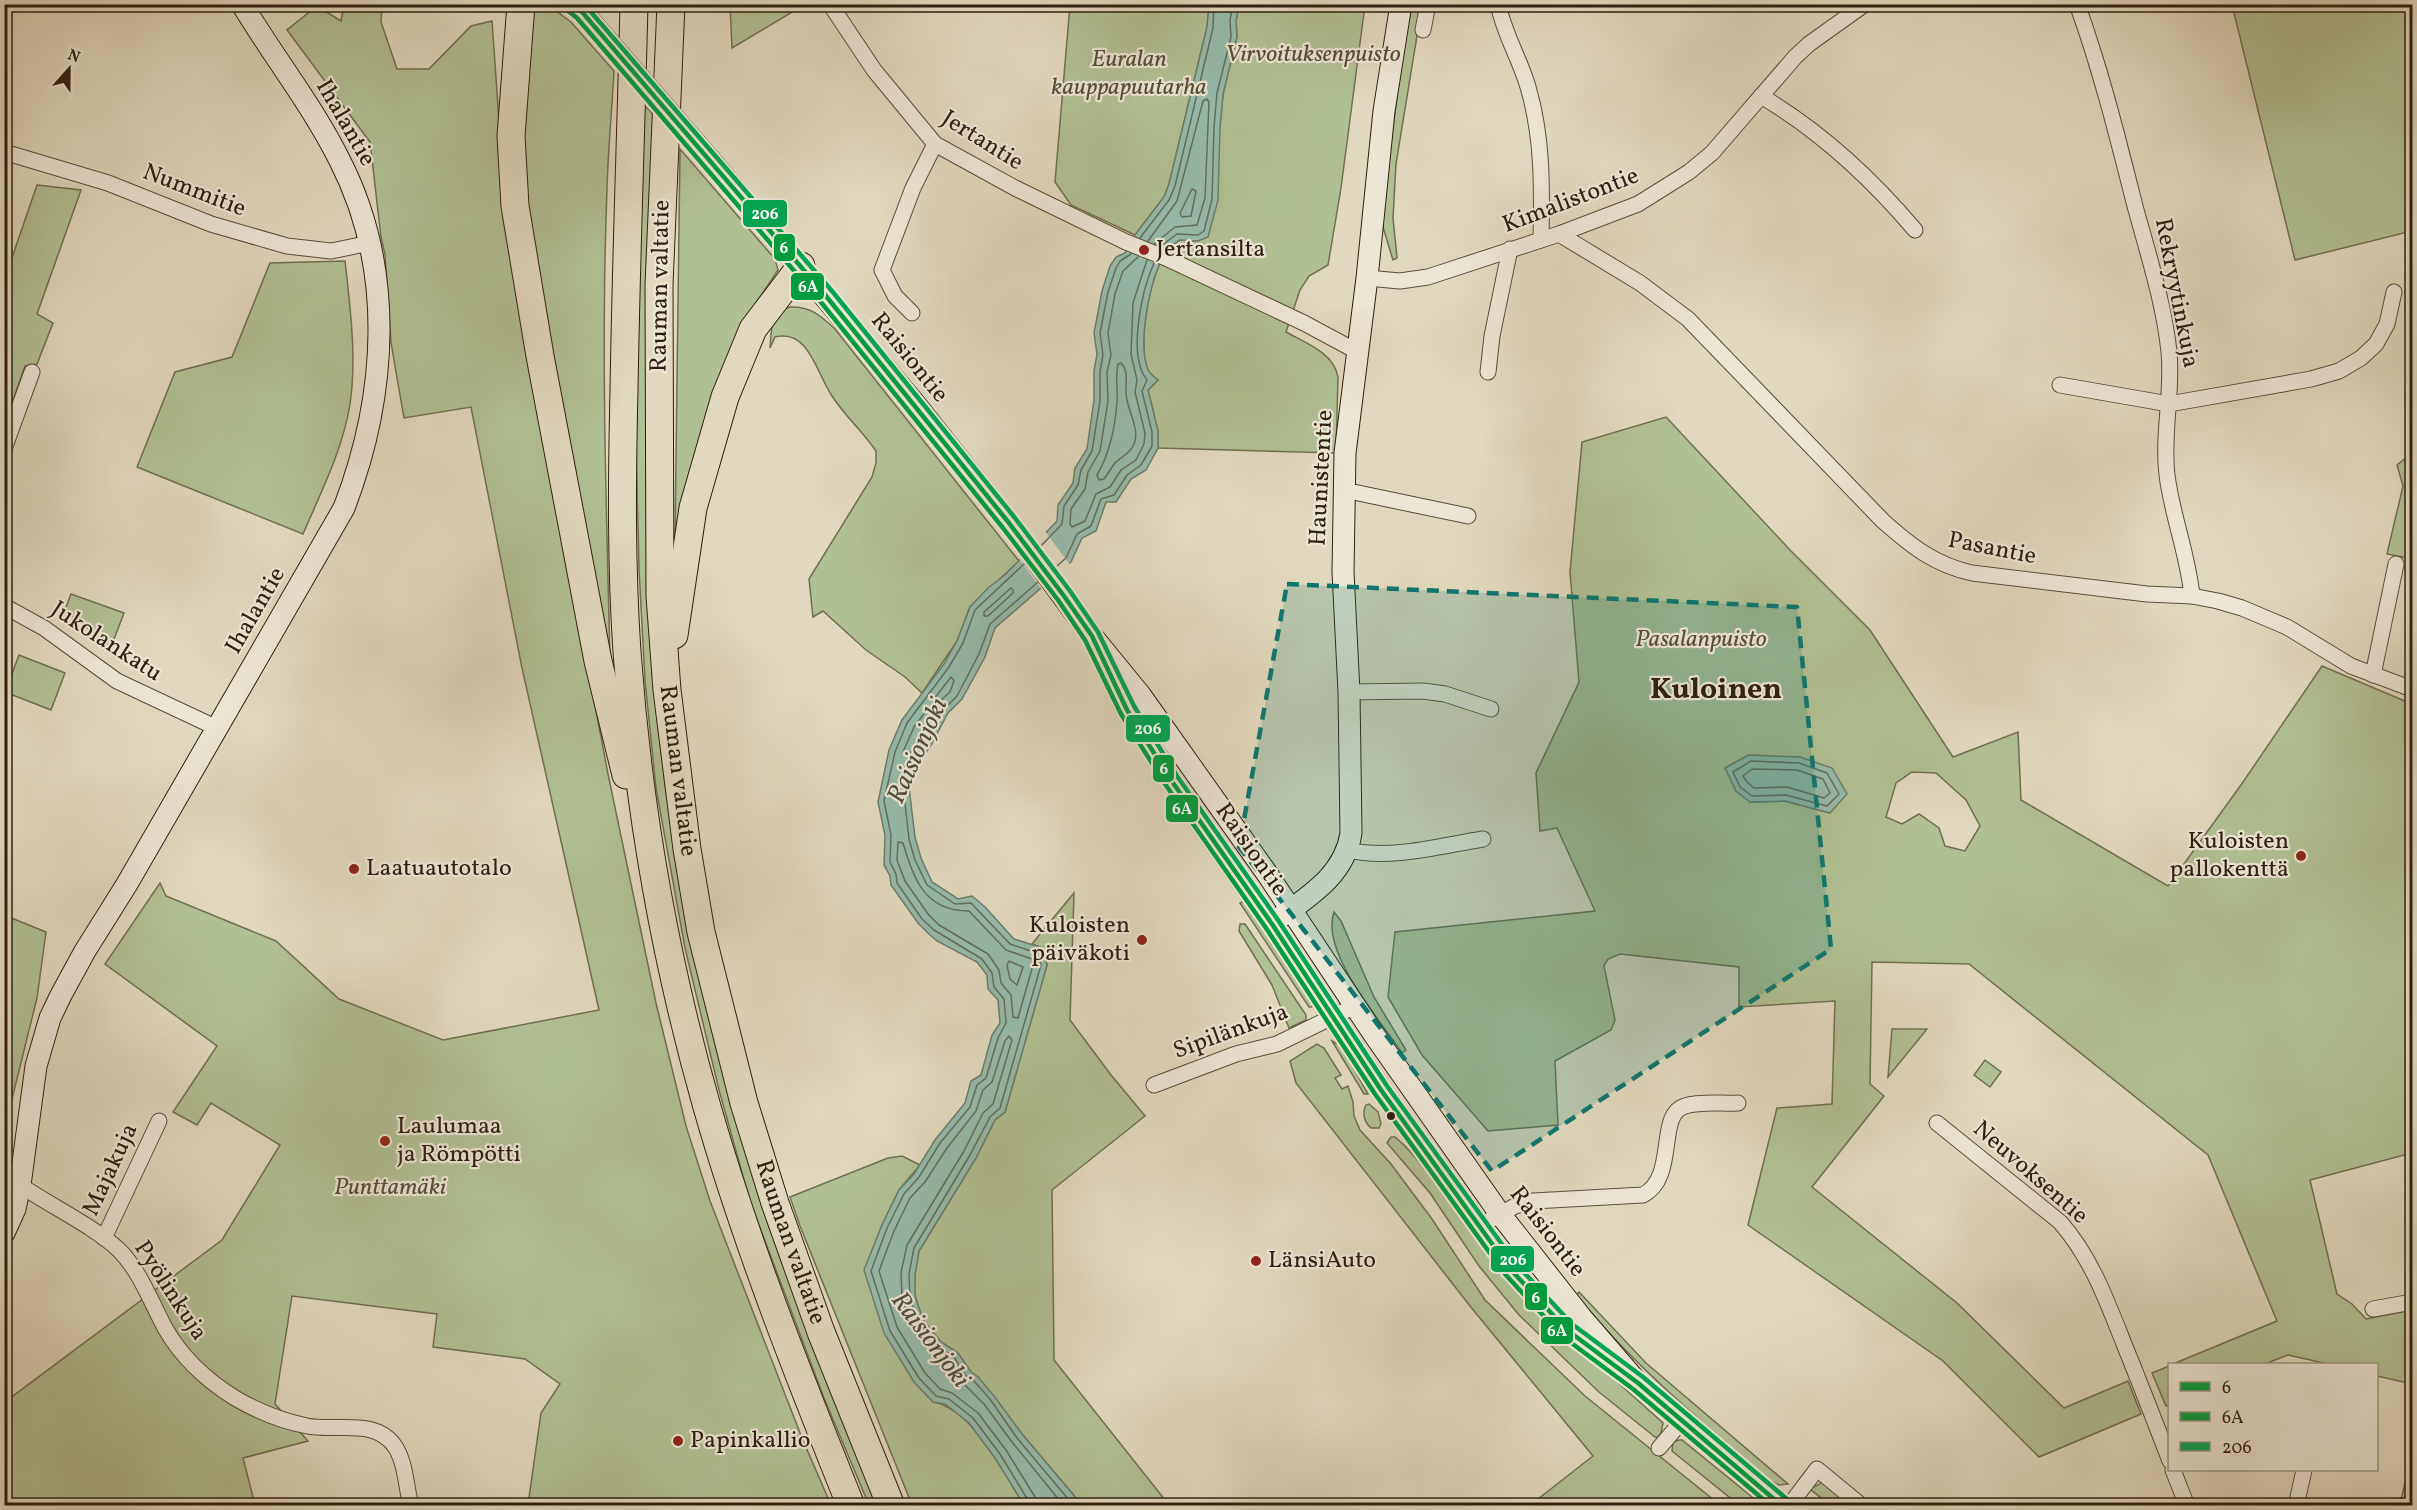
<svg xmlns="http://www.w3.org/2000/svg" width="2417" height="1510" viewBox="0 0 2417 1510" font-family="Vollkorn,serif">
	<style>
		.green { fill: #b1c093; stroke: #6f7050; stroke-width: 1.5; fill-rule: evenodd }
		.water { fill: #95bbac; stroke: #6b7d6d; stroke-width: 1.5 }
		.pier { fill: #e1d9bd }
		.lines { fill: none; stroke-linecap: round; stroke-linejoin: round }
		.shore { stroke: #616e5d; stroke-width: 1.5 }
		.street-casing { stroke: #5a4e3a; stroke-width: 17 }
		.secondary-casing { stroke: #2d200e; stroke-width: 23 }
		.highway-casing { stroke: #2d200e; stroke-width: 29 }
		.street { stroke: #ece6d4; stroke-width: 15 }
		.secondary { stroke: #ece6d4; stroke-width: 21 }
		.highway { stroke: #e1d9bd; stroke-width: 27 }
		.secondary-bridge-casing { stroke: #2d200e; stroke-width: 23; stroke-linecap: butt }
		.secondary-bridge { stroke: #ece6d4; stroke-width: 21 }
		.bus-1-casing { stroke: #ece6d4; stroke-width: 9 }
		.bus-2-casing { stroke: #ece6d4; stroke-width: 9 }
		.bus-3-casing { stroke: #ece6d4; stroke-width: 9 }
		.bus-1 { stroke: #009e3d; stroke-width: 4.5 }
		.bus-2 { stroke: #009e3d; stroke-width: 4.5 }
		.bus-3 { stroke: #00a651; stroke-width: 4.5 }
		.marked { fill: #0f766e; fill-opacity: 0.2; stroke: #0f766e; stroke-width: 4.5; stroke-dasharray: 12 8; stroke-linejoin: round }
		.poi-dot { fill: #8f2418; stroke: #ece6d4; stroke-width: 2 }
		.bus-dot { fill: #2d200e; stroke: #ece6d4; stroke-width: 2 }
		.labels { text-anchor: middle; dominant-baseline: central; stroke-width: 4.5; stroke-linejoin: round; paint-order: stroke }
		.park-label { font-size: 24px; font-style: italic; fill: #555036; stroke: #ece6d4 }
		.street-label { font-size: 24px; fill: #2d200e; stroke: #ece6d4 }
		.poi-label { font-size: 24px; fill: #2d200e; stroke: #ece6d4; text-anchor: start }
		.water-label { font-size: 26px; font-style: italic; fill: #4c4e3d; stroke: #ece6d4 }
		.district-label { font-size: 30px; font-weight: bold; fill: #2d200e; stroke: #ece6d4 }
		.line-badge { stroke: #ece6d4; stroke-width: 2 }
		.badge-label { font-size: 16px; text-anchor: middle; font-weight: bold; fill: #fff }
	</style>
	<rect width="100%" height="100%" fill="#e1d9bd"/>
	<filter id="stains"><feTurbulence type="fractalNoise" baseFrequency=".00333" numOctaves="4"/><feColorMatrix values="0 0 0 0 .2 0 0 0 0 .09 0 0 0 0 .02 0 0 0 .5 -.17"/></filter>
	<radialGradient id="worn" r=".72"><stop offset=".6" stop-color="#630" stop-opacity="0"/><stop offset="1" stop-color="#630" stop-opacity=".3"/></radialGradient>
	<g class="green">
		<path d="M344,5h38l-1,17 16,47h32l42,-43 21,-5 9,128 51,329 56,296 48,229 30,123 24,75 92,237 29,67h-303l13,-92 19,-29 -35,-25 -92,-12 4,-33 -145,-18 -17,108 33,37 -65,17 12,47 -250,1v-104l217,-162 58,-95 -69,-42 -14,22 -24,-13 44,-66 -112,-82 55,-81 6,13 110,45 63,58 104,41 156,-30 -77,-342 -51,-261 -67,11 -13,-75 -6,-89 -4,-17 -11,-95 -83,-112 30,-24 24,15z"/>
		<path d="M531,5h17l23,17 43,49c-2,39 -6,79 -7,118 -6,155 -1,312 3,467l-4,1 -84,-477z"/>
		<path d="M730,5v-1l74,1 -72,43z"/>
		<path d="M1070,5h139l-2,22 -38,157 -5,13 -29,38 -64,-30 -16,-23z"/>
		<path d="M1239,5h126l-24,183 -13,77 -19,11 -9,14 -14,42c20,11 48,21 52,45l-2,76 -178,-5v-17l-10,-41 10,-10c-4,-3 -8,-6 -10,-10 -11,-28 2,-93 18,-118 3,-5 9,-9 14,-12l18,1 22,-114 3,-33 14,-57 -1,-16z"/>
		<path d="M1412,5h10l-26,159 -3,54 4,40 -4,2 -11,-36 1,-20 21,-159z"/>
		<path d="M2232,5h180v226l-117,29z"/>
		<path d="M643,104l10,10v571l13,107 13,79 200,634h-10l-45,-107 -74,-197 -31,-111 -34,-142 -29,-160 -11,-107 -6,-112 -3,-128z"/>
		<path d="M680,149l95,110 3,11 -31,46 -72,222z"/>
		<path d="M37,185l44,5 -44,124 16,9 -16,41 -12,2 -20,57v-145z"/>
		<path d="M345,261c5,46 12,96 5,143 -7,45 -29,88 -47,130l-166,-67 38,-95 57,-15 38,-94z"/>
		<path d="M789,307c21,-1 31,8 46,22l184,232 -49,46 -13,34 -35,52 -17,-16 -39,-27 -43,-39 -10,6 -4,-38 63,-102 4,-14v-12c-13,-19 -31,-35 -44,-55 -10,-15 -16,-36 -28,-50 -8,-9 -17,-12 -29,-9l-5,11c2,-21 -1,-31 19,-41z"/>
		<path d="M1666,417l124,133 80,80 83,127 65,-25 3,68 147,86 73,-101 81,-119 90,38v449l-102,27 27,114 15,10 14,15 46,-9v74l-35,-8 -1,-12h-48l-40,-9 -23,9h-92l104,-43 -69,-166 -239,-191 -97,-2 -2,122 14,12 -72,91 145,116 107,105 64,-27 13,33 -102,43 -96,-96 -195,-136 29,-117 55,-4 3,-103 -96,6v-40l-119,-13 -12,5 -4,7 11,54 -4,10 -56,31 3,64 -70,6 -66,-76 -34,-58 7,-65 200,-21 -38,-83 -17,3 -4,-58 43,-91 -9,-110 12,-130zM1749,755l81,58 -45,-12 -35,1 -25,-34zM1912,772l24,1 30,27 14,26 -15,25 -20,-5 -6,-18 -20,-14 -17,10 -16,-7 10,-34z"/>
		<path d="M2412,453v84l-4,21 -21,-4 16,-68 -6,-21z"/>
		<path d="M71,594l53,19 -13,34 -46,-37z"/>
		<path d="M19,655l46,18 -14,37 -46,-18z"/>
		<path d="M1074,893l-4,127 41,55 34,41 -93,74 2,170 115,145 369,-6 55,-43 -123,-150 -174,-223 -6,-22 27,-17 7,4 17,27 -6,3 7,11 6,-3 5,16 1,14 6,14 31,34 41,55 53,81 100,96 135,109h-638l-60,-71 -44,-57 -7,-5 -13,-19 -17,-11 -18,-22 -8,-24v-21l4,-24 57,-93 19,-38 10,-8 42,-147 -4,-17 -11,-4z"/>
		<path d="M1246,900l67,105 -1,2h-3l-69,-104z"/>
		<path d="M1334,912l7,9 33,76 32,53 -4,3c-22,-33 -82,-101 -68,-141z"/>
		<path d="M4,915l42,17 -9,66 -26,105 -7,-9z"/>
		<path d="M1240,924h5l61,91v5l-17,8 -17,-43 -33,-54z"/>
		<path d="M1892,1029h35l-39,48z"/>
		<path d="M1332,1041l9,5 27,48h-4z"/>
		<path d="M1985,1060l16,12 -11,15 -16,-12z"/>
		<path d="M1369,1104l9,8 3,12 -2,4h-8c-7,-6 -9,-15 -5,-23z"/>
		<path d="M1391,1137h4l9,8 38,42 90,118 131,118 -2,10 -3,4h-3l-56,-45 -80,-77 -40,-49 -49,-73 -43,-50z"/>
		<path d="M902,1156l18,9 -21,25 -17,35 -17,45 68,132c40,7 71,71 91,103h-112l-112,-279 -10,-29 98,-39z"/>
		<path d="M1579,1292l67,71 142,121 -9,1 -9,-4c-68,-59 -137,-116 -194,-186z"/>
		<path d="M2169,1366v38l-3,2 -14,-33z"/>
		<path d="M1679,1440h3l80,65h-23l-67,-54 1,-9z"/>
		<path d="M2412,1451v54h-12z"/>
		<path d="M1823,1482l35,23h-28l-20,-16z"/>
	</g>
	<g class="water">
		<path d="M1209,5h30l-3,16 1,16 -14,57 -3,33 -2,73 -10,37 -10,4 -18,-1c-5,3 -11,7 -14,12 -16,25 -29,91 -18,118 2,4 6,7 10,10l-10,10 10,41v17l-12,22 -15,9 -15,23h-10l-10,29 -14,7 -11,24 -76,66 -10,29 -23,42 -14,14 -17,32 -17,25 -5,17 6,50 6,21 11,24 26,17 14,-3 13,11 29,32 29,9 4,17 -42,147 -10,8 -19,38 -57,93 -4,24v21l8,24 18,22 17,11 13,19 7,5 16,19 28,38 60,71h-58l-29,-47 -26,-35 -24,-19 -12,-2 -19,-20 -30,-49 -20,-63 18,-45 17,-35 15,-16 21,-34 30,-37 6,-22 10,-6 11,-40 8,-12 -2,-23 -10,-11 -1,-14 -10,-13 -40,-21 -7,-6 -12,-12 -27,-38 -1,-9 -6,-11 1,-30 -7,-33 11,-52 13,-30 42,-56 13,-23 13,-34 18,-19 18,-14 51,-53 1,-16 15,-22 2,-15 12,-19 7,-49v-29l3,-17 -3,-21 8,-42 8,-25 6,-9 9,-4 10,-18 29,-38 5,-13 38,-157z"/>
		<path d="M1749,755l51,2 32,11 15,26 -17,19 -45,-12 -35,1 -14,-11 -11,-23z"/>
	</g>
	<path class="pier" d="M1044,530l27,36 -29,24 -24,-33z"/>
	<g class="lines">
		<g class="shore">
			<path d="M1192,189l4,2 -5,25 -9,1 -2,-4z"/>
			<path d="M1140,238l29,-38 6,-14 38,-158 1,-24"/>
			<path d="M1148,241l29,-40 26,-100 4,-2 2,3 -4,96 -8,27 -22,2 -21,17"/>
			<path d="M1161,246l16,-12 21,1 6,-4 8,-32 2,-72 3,-34 14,-56 -1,-17 3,-16"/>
			<path d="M1138,257l-15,14 -8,23 -7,39 3,22 -4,17 1,29 -8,50 -12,21 -3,17 -14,20 -1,15 2,3 13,-6 11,-27 14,-7 11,-17 15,-10 8,-16 1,-11 -10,-41 2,-12 -6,-26 2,-51 14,-43"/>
			<path d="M1121,363c7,7 5,16 5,26 -2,17 15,38 8,55 -4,10 -12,12 -19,19 -4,5 -7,11 -11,16l-5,1 -2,-5c13,-22 18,-46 20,-73 1,-12 -2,-25 1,-38z"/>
			<path d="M1041,546l21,-22 2,-18 14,-21 3,-15 11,-19 8,-50v-29l3,-17 -3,-22 8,-41 8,-24 4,-7 11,-7"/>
			<path d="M1024,564l-49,46 -12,33 -14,24 -42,56 -12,29 -11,49 7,34 -1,27 6,12 1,9 25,36 12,11 48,29 10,14 2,14 10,12 2,24 -8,15 -12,40 -9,7 -7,22 -30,36 -21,34 -15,17 -17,34 -16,43 19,60 29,47 17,18 13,3 24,19 27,36 28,46 1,6"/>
			<path d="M1056,567l10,-9 11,-24 14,-8 10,-27 13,-4 13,-20 14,-10 11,-19v-14l-10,-41 5,-11c-20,-25 -5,-90 7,-117"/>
			<path d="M1038,582l-48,42 -11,30 -22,42 -14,14 -17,32 -17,25 -6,18 6,54 6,21 12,25 28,19 16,-1 39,41 27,9 4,12 -41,143 -10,9 -20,38 -56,93 -5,26 1,23 8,27 19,22 17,11 12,19 8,5 16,18 27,39 57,68"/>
			<path d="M1011,588l2,2v3l-25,23h-4v-4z"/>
			<path d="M951,677l3,4 -4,11 -11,10 -3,1 -2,-4z"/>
			<path d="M927,710h4l1,4 -20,37 -7,5 -2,-4 11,-25z"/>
			<path d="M1751,761l48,2 28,10 12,21 -12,12 -41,-11 -34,1 -12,-9 -7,-15z"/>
			<path d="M1752,769l45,1 26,9 7,14 -6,5 -37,-11 -33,1 -7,-6 -4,-6z"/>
			<path d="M898,842l5,1c11,37 22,68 66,68l37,39 26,9 1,6 -15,53 -5,-1 -2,-22 -10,-12 -2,-13 -11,-16 -49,-29 -11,-11 -23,-33 -8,-21z"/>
			<path d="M1009,961l14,6 -6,18 -7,-6 -3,-14z"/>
			<path d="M1037,1506l-2,-9 -29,-47 -28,-37 -26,-20 -12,-4 -15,-16 -28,-46 -18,-56 15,-40 16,-33 15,-16 22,-34 29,-37 7,-21 9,-8 13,-41 4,-5 3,4 -19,64 -10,9 -19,38 -57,94 -6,28 1,24 10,32 20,23 17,11 12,18 23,23 28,38 52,64"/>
		</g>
		<defs>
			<g id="street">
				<path d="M830,4l44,66 61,74 80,44 111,54 40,16 138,65 54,29"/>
				<path d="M1498,4c6,30 22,55 30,83 15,51 14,101 13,153"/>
				<path d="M2077,4c24,66 41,135 58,202 13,48 29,97 34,146 4,41 -7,82 -2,123 5,41 21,79 25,121"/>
				<path d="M4,9l3,-5"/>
				<path d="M1423,30l5,-26"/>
				<path d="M1761,96c59,35 110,82 154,134"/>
				<path d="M4,152l104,31 103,41 76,22 44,5 39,-8"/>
				<path d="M1559,234l81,49 48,36 195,202c28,25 52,44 89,52l175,21 45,2 26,5 24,7 45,19 64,39 61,23"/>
				<path d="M1367,278l33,3 28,-4 131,-43 79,-30 51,-32 23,-19 83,-96 14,-13 56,-40"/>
				<path d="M912,313l-17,-17 -13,-26 31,-82 22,-44"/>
				<path d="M1488,372l4,-36 18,-87"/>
				<path d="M2060,385l109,19 142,-25 28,-8 22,-13 15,-14 11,-20 7,-32"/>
				<path d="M4,449l28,-77"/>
				<path d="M1344,490l124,26"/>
				<path d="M4,606l40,22 73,53 100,47"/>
				<path d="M2373,675l23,-111"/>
				<path d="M1349,692l74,-1 22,3 46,15"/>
				<path d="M1348,850c44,10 91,-4 135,-11"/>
				<path d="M1154,1085l82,-31 41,-10 78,-38"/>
				<path d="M1937,1123l123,99c31,35 47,79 64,122 16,39 31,78 46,117"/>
				<path d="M20,1185c29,20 75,42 99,65 21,21 32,52 46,78 17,30 41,52 70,70 22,13 47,23 72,28 29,6 70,-9 89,22 10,17 10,39 15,58"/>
				<path d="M1478,1227l37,-21 18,-5 110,-6c35,-18 13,-81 42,-89 16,-5 36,-2 53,-3"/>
				<path d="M104,1238l55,-117"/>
				<path d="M2373,1309l39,-7"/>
				<path d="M1659,1448l23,-27"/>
				<path d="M2173,1470l14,36"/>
				<path d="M1789,1506l28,-37 45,37"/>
				<path d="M2296,1506l8,-36"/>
			</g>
			<g id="secondary">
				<path d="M714,165l201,239 94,119 83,113 49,60 127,179 107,161 125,178 81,103 57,66"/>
				<path d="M1106,666l21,44 44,70 101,144 109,166 130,180 56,60 71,53 145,123"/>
				<path d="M1279,918c32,-23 66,-44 72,-85l-2,-141 -6,-120 2,-119 22,-175 17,-167 17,-107"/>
				<path d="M4,1233l11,-24 5,-24 16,-119 14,-48 11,-23 24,-44 42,-67 217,-376c43,-112 52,-239 -5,-349 -27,-54 -66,-103 -97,-155"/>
			</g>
			<g id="highway">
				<path d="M521,4l-10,132 4,70 25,150 58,305 28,114"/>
				<path d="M634,4c-3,129 -8,257 -10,386 -2,87 -3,174 3,262 11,153 38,308 80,455 39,136 91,267 144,399"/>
				<path id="s1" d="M671,4l-12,281 1,311 7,94 20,159 14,83 43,171 31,100 46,129 70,174"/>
				<path d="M674,635l19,-127 32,-111 28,-68 48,-63"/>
			</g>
		</defs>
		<use href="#street" class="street-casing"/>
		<use href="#secondary" class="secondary-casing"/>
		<use href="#highway" class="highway-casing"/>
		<use href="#street" class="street"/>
		<use href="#secondary" class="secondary"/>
		<use href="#highway" class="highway"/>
		<defs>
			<path id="secondary-bridge" d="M582,12l132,153"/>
		</defs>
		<use href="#secondary-bridge" class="secondary-bridge-casing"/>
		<use href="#secondary-bridge" class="secondary-bridge"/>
		<defs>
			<path id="bus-1" d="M572,4l10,8 244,284 183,227 55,73 28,40 35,74 44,70 101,144 109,166 130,180 56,60 71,53 144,123"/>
			<path id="bus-2" d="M567,10l10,8 243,283 183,227 55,72 27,40 36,74 44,70 101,144 109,166 130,180 57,62 71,53 138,117"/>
			<path id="bus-3" d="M584,4l248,287 183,227 55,73 28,41 36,74 43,70 101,144 109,166 130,179 55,59 71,53 145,123"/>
		</defs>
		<use href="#bus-1" class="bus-1-casing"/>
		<use href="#bus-2" class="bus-2-casing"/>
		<use href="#bus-3" class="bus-3-casing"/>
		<use href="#bus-1" class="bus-1"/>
		<use href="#bus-2" class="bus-2"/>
		<use href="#bus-3" class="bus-3"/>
	</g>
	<path class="marked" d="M1287,584l510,23 34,342 -339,222 -253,-324z"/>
	<g class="poi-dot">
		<circle cx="1144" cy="250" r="6"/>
		<circle cx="2301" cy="856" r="6"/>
		<circle cx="354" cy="869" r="6"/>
		<circle cx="1142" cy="940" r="6"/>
		<circle cx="385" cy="1141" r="6"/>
		<circle cx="1256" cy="1261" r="6"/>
		<circle cx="678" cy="1441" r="6"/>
	</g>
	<circle class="bus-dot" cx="1391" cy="1116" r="5"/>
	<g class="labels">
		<g class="park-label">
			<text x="1313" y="55">Virvoituksenpuisto</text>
			<text x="1129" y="60">Euralan<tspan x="1129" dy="28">kauppapuutarha</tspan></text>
			<text x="1701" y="640">Pasalanpuisto</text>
			<text x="390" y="1188">Punttamäki</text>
		</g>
		<g class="street-label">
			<text transform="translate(345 123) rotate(60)">Ihalantie</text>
			<text transform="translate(982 141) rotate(32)">Jertantie</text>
			<text transform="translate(194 191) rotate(21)">Nummitie</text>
			<text transform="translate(1571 201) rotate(-21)">Kimalistontie</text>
			<text transform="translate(661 286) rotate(-89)">Rauman valtatie</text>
			<text transform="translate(2176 293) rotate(79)">Rekryytinkuja</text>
			<text transform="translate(909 358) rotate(51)">Raisiontie</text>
			<text transform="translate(1322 478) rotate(-87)">Haunistentie</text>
			<text transform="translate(1992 549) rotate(11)">Pasantie</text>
			<text transform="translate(256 611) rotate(-60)">Ihalantie</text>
			<text transform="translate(106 642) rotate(33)">Jukolankatu</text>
			<text stroke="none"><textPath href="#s1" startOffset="768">Rauman valtatie</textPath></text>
			<text transform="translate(1251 850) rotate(55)">Raisiontie</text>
			<text transform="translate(1231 1032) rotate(-20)">Sipilänkuja</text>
			<text transform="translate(111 1170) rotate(-65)">Majakuja</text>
			<text transform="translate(2030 1173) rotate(41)">Neuvoksentie</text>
			<text transform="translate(1547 1232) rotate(52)">Raisiontie</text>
			<text stroke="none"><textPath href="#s1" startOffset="1254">Rauman valtatie</textPath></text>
			<text transform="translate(170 1291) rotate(57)">Pyölinkuja</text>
		</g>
		<g class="poi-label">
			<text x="1156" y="250">Jertansilta</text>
			<text x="2289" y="842" text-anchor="end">Kuloisten<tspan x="2289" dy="28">pallokenttä</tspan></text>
			<text x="366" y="869">Laatuautotalo</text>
			<text x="1130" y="926" text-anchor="end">Kuloisten<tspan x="1130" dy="28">päiväkoti</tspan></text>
			<text x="397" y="1127">Laulumaa<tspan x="397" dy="28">ja Römpötti</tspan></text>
			<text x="1268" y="1261">LänsiAuto</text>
			<text x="690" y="1441">Papinkallio</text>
		</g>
		<g class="water-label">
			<text transform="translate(918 751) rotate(-66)">Raisionjoki</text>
			<text transform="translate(930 1340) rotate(53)">Raisionjoki</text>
		</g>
		<g class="district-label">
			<text x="1716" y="690">Kuloinen</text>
		</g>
	</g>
	<g class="line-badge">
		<rect x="742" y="199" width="46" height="29" rx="6" fill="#00a651"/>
		<rect x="773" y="233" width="23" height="29" rx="6" fill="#009e3d"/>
		<rect x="790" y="272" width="35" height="29" rx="6" fill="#009e3d"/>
		<rect x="1125" y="714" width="46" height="29" rx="6" fill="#00a651"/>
		<rect x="1152" y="754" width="23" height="29" rx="6" fill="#009e3d"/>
		<rect x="1165" y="794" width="34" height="29" rx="6" fill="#009e3d"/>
		<rect x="1490" y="1245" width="45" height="28" rx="6" fill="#00a651"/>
		<rect x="1524" y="1282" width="24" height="29" rx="6" fill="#009e3d"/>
		<rect x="1540" y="1316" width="34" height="29" rx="6" fill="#009e3d"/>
	</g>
	<g class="badge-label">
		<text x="765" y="219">206</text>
		<text x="784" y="253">6</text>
		<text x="808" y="292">6A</text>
		<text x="1148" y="734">206</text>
		<text x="1164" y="774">6</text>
		<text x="1182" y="814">6A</text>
		<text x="1513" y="1265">206</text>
		<text x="1536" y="1303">6</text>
		<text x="1557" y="1336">6A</text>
	</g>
	<rect width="2417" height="1510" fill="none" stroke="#e1d9bd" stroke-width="24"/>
	<rect x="6" y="6" width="2405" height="1498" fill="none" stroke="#2d200e" stroke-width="3"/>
	<rect x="12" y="12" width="2393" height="1486" fill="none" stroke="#2d200e" stroke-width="1.5"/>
	<rect x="2168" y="1363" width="210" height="108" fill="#ece6d4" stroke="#a09785" stroke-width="1.5"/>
	<rect x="2180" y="1382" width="30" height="9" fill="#009e3d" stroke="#a09785" stroke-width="1.5"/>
	<text x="2222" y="1393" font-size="18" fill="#2d200e">6</text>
	<rect x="2180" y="1412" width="30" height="9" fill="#009e3d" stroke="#a09785" stroke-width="1.5"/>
	<text x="2222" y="1423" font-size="18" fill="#2d200e">6A</text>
	<rect x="2180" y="1442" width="30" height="9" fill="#00a651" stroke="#a09785" stroke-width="1.5"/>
	<text x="2222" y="1453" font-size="18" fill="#2d200e">206</text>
	<g transform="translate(69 69) rotate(21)" stroke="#ece6d4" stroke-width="4.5" paint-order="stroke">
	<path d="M0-4.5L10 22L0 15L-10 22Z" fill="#2d200e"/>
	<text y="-9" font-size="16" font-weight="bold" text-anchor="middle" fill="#2d200e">N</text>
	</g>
	<rect width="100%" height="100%" filter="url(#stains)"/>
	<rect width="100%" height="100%" fill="url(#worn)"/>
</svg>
